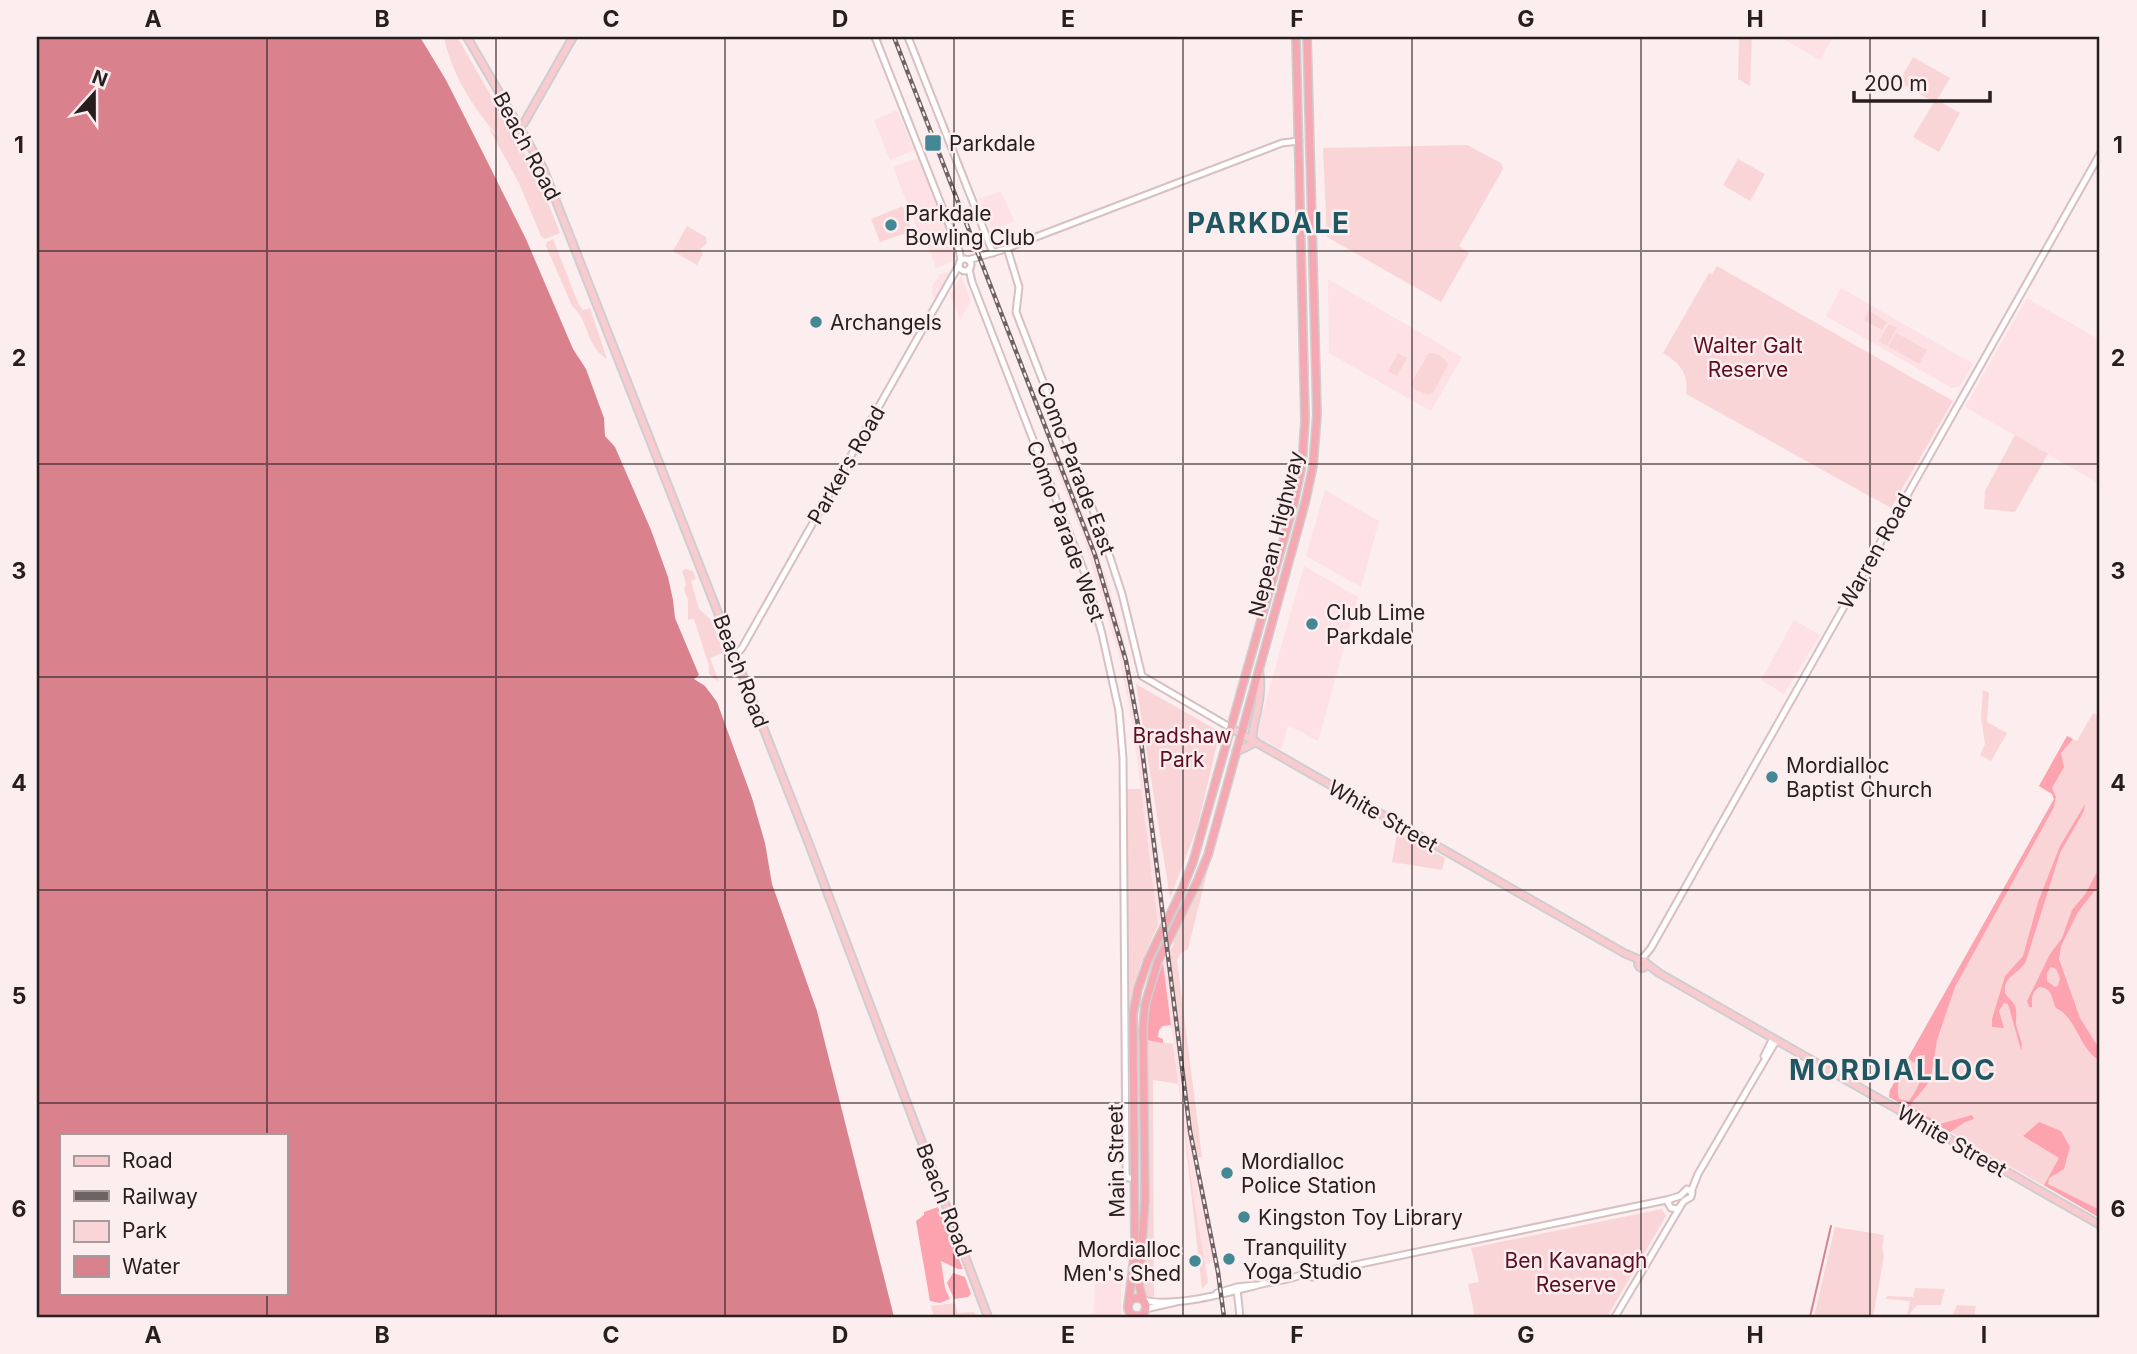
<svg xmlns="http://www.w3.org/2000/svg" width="2137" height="1354" viewBox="0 0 2137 1354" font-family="Inter,sans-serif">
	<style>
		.built { fill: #fde1e4 }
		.green { fill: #fad5d8 }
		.forest { fill: #fda3af; fill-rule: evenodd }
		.water { fill: #d9828e; fill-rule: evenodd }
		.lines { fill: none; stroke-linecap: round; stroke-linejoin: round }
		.stream { stroke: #d9828e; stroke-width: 2 }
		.minor-casing { stroke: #d8bfc1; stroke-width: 9 }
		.major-casing { stroke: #cfcece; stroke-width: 10 }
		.highway-casing { stroke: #cfcece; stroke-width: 10 }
		.minor { stroke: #fff; stroke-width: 5 }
		.major { stroke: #f9cbd1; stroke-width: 6 }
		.highway { stroke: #f5a8b2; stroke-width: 7 }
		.rail-casing { stroke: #6e6364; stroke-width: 4.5 }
		.rail { stroke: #fcedee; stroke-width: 2; stroke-dasharray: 5; stroke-linecap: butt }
		.grid { fill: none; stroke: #271e1f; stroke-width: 2; stroke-opacity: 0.55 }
		.poi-dot { fill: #438894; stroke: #fcedee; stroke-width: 2.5 }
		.labels { text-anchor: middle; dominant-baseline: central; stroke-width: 5; stroke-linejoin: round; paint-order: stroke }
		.poi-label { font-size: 21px; fill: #271e1f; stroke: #fcedee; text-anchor: start }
		.street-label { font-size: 21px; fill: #271e1f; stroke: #fcedee }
		.park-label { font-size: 21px; fill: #5d0e23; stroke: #fcedee }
		.district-label { font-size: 28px; font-weight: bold; letter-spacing: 2px; fill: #1f5862; stroke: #fcedee }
		.neatline { fill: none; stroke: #271e1f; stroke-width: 2.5 }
		.grid-label { font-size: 23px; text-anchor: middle; font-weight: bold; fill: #271e1f }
	</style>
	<rect width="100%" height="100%" fill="#fcedee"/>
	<g class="built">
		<path d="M1780,37h53l-13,23z"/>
		<path d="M897,110l17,40 -24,10 -16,-40z"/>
		<path d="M918,158l40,101 -22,9 -8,-22 -7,-8 -28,-71z"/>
		<path d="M1001,191l13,30 -23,10 -12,-32z"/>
		<path d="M946,272l4,2 -15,25 -3,-6 1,-8 7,-11z"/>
		<path d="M961,276l10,25 -11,18 -10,-24z"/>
		<path d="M1328,279l134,78 -31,54 -102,-58z"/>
		<path d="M1841,288l132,76 -13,22 -8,2 -126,-72z"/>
		<path d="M2027,298l73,42v144l-135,-77z"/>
		<path d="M1046,443l9,1 12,26 40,109 17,61 20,98 18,143 2,32 -6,12 -25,-197 -15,-76 -35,-116z"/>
		<path d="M1325,490l54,31 -18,66 -55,-31z"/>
		<path d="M1304,566l54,31 -40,144 -30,-16 -7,25 -25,-14z"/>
		<path d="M1794,620l26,15 -36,59 -23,-14z"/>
		<path d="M1169,952l29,216 19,94 -12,2 -11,-65 -31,-237z"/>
		<path d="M1095,1279l26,2v36h-34v-2l7,-2z"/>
	</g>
	<g class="green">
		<path d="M444,37h13l79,136 24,60 -15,6 -4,-3 -23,-55 -30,-54 10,9c-25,-28 -47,-63 -54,-99z"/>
		<path d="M1739,37h13l-2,49 -12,-7z"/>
		<path d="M1913,57l37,21 -13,22 23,13 -21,39 -26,-15 21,-35 -35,-20z"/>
		<path d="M1467,145l34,18 2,6 -44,77 10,7 -28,49 -114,-65 -4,-89z"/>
		<path d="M1738,159l27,15 -15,27 -27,-16z"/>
		<path d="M903,206l9,25 -32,11 -9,-23z"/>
		<path d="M687,226l19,11 1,6 -7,6 3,5 -6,11 -24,-14z"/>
		<path d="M553,239l25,64 5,7 7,-2 17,51c-23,-15 -17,-38 -35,-53l-26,-60 1,-4z"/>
		<path d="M1717,266l236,135 -62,107 -205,-114c3,-20 -6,-31 -23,-41l46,-80 3,1z"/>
		<path d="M1869,311l18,11 -5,8 -18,-10z"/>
		<path d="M1889,324l8,4 -10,18 -8,-5z"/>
		<path d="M1896,333l31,17 -8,14 -31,-18z"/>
		<path d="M1398,353l9,5 -10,18 -9,-5z"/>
		<path d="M1429,353c7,-1 17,5 19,12l-15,28 -5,2 -14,-6 -3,-6z"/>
		<path d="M2015,435l33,19 -33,58 -31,-3 1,-18z"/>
		<path d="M686,569l7,2 3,8 -5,2 8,28 12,11 13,32 -14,6 9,24 -10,-8v-8l-15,-47 -6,1v-21l-4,-9 2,-6 -4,-13z"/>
		<path d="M1136,684l84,48 -23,96 -27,70z"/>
		<path d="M1983,690l6,3 -2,29 20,11 -16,28 -11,-6 5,-11 -4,-27z"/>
		<path d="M2093,713l7,4v501l-211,-121 1,-7 164,-291 -2,-5 -13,-8 28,-50 10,5z"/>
		<path d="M1126,789h15l17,136 -18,40 -10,43 -1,17h-2z"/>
		<path d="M1399,833l46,25 -3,12 -50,-8 5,-28z"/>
		<path d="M1214,845l-26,104 -7,4 -4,7 25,197h-6l-27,-205 5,-8 -1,-3 26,-53z"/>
		<path d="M1146,1040l27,4 21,155 14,83 -6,7 -23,-205 -26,-4 1,216 -6,3 -4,-3 -2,-12 7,-83z"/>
		<path d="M1662,1209l4,7 -59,101h-132l-7,-33 11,-2 -8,-34z"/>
		<path d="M1835,1227l49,8 -2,13 2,8 -11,61h-59z"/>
		<path d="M1915,1288l30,1 -4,16h-24l-6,7 -2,5h-2l3,-16 -24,-2 1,-3 26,1z"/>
		<path d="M955,1303l3,10 16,-1 4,5h-44l-3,-11z"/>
		<path d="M1957,1305l19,1 -2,11h-22z"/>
	</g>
	<g class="forest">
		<path d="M2067,736l6,3 -12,14 3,14 -12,21 4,9 -2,10 -99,180 -18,53 -6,36 -5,10 -15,18 2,4 27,16 32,-9 2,4 -9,3 -15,10 -61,-35 1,-7 15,-27 6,4c-10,11 -16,14 -12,32l10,2c10,-13 16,-29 16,-46h-5l-6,8 -6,-5 146,-259 -2,-5 -13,-8z"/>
		<path d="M2085,804l-1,7 -24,42 -34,108c-5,11 -19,14 -21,26 -2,10 7,11 10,19 2,5 1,12 1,17 1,10 8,19 5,27l-13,-46 -4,-1 -5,8 5,17 -12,-1v-8l13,-43 18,-20 15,-54 22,-56z"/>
		<path d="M2100,866v21l-4,2 -18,23 -17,34 -2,13 21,59 20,32v11c-21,-12 -23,-43 -44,-53 -5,-10 -3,-20 -17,-21 -8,6 -7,11 -7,20h-3l-2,-6 23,-47 12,-16 10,-28 14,-17zM2051,967l5,2 4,9 -2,8 -3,1 -8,-6v-8z"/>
		<path d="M1163,963l8,62 -8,1 -4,4 -1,7 5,2v4l-17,-3 5,-44z"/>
		<path d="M2039,1122l22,9 9,16 -6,22 -15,9 -1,6 52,26v8l-56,-33 15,-27 -36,-22z"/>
		<path d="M938,1207l25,62h-5l-17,-8 4,27 5,11 -10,4 -10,-2 -14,-80 8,-6v-3z"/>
		<path d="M953,1273l12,4 6,17 -3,3 -14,2 -7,-16z"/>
	</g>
	<path class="water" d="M37,37h383l26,43 39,77 41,82 47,110 13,20 18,49 1,18 10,11 36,83 17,47 5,23 2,18 24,57 -5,4 11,7 12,16 35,96 13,45 7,41 45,127 77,306h-857zM61,1135h224v158h-224z"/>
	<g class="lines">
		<path class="stream" d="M1810,1317l21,-91"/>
		<defs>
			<g id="minor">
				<path d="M875,37l84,213 2,10"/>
				<path d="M908,37l85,216"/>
				<path d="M1007,248l12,39 -3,25 87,224 19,58 20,82 89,52"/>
				<circle cx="965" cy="265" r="6"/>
				<path d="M968,260l34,-10 280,-107 17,-2"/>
				<path d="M969,269l3,13 113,292 17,60 17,77 4,47 3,415 1,5h7"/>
				<path d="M735,656l7,-8 217,-383"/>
				<path d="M1641,960l10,-12 449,-794"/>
				<path d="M1764,1056l9,-18"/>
				<path d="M1687,1189l5,3 -1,5 -7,4 -6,8 -7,-1 -3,-5 2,-4 10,-3z"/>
				<path d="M1691,1192l7,-18 78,-133"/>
				<path d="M1319,1275l17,-6 335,-70"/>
				<path d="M1237,1289l3,28"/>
				<path d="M1217,1293l20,-6 18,-2"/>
				<path d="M1143,1300c33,8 86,-8 119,-16 18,-4 37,-5 52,-16l5,3v5l-7,1 -2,-6"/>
				<path d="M1145,1309l31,-7"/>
				<path d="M1615,1317l65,-110"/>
			</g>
			<g id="major">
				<path d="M467,37l76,131 266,676 179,473"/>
				<path d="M519,127l5,-4 49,-86"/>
				<path d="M1231,728l393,225 16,7"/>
				<path d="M1253,741c-2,-11 2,-19 4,-29 3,-14 5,-28 2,-42"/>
				<path d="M1236,752l20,-10"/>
				<circle cx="1642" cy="964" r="4"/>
				<path d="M1646,963l13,10 441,252"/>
			</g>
			<g id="highway">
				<circle cx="1137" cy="1307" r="9"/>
				<path d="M1143,1300l-4,-15 6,-85 -2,-171 2,-24 13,-44 39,-79 11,-27 97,-352 8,-37 4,-52 -10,-377"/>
				<path d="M1128,1307l7,-58 -2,-235 5,-25 10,-29 33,-68 12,-30 101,-359 8,-38 3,-45 -9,-383"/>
			</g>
		</defs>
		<use href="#minor" class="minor-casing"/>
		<use href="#major" class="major-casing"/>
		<use href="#highway" class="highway-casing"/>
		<use href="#minor" class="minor"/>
		<use href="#major" class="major"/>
		<use href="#highway" class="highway"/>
		<defs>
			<path id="rail" d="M894,37l201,518 31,106 15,80 49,390 28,141 6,45"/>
		</defs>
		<use href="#rail" class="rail-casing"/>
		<use href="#rail" class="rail"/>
	</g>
	<path class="grid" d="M267,37v1098M496,37v1280M725,37v1280M954,37v1280M1183,37v1280M1412,37v1280M1641,37v1280M1870,37v1280M37,251h2063M37,464h2063M37,677h2063M37,890h2063M37,1103h2063M267,1293v24"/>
	<g class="poi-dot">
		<rect x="924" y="134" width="18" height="18" rx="3.5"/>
		<circle cx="891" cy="225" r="7"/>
		<circle cx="816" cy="322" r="7"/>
		<circle cx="1312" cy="624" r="7"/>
		<circle cx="1772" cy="777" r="7"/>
		<circle cx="1227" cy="1173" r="7"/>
		<circle cx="1244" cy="1217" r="7"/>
		<circle cx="1229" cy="1259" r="7"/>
		<circle cx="1195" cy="1261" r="7"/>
	</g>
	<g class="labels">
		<g class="poi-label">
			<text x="949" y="143">Parkdale</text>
			<text x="905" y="213">Parkdale<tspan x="905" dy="24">Bowling Club</tspan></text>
			<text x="830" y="322">Archangels</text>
			<text x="1326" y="612">Club Lime<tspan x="1326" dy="24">Parkdale</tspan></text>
			<text x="1786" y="765">Mordialloc<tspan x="1786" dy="24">Baptist Church</tspan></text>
			<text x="1241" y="1161">Mordialloc<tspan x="1241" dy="24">Police Station</tspan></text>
			<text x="1258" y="1217">Kingston Toy Library</text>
			<text x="1243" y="1247">Tranquility<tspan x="1243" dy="24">Yoga Studio</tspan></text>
			<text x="1181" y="1249" text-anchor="end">Mordialloc<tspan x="1181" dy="24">Men's Shed</tspan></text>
		</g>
		<g class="street-label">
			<text transform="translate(527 146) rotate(62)">Beach Road</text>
			<text transform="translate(846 465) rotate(-60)">Parkers Road</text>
			<text transform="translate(1076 468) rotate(69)">Como Parade East</text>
			<text transform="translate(1066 531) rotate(70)">Como Parade West</text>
			<text transform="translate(1276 534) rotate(-76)">Nepean Highway</text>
			<text transform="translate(1875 551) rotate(-61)">Warren Road</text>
			<text transform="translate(741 671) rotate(69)">Beach Road</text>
			<text transform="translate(1383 816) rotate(30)">White Street</text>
			<text transform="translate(1952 1141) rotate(30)">White Street</text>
			<text transform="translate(1116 1161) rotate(-91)">Main Street</text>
			<text transform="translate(944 1200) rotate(69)">Beach Road</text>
		</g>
		<g class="park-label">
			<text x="1748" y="345">Walter Galt<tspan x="1748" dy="24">Reserve</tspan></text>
			<text x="1182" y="735">Bradshaw<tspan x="1182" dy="24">Park</tspan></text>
			<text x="1576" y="1260">Ben Kavanagh<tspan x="1576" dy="24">Reserve</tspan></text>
		</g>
		<g class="district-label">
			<text x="1269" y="223">PARKDALE</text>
			<text x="1893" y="1070">MORDIALLOC</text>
		</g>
	</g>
	<rect width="2137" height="1354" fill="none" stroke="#fcedee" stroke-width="77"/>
	<rect x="60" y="1134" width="228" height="161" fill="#fcedee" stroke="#a79a9b" stroke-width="2"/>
	<rect x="74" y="1156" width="35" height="10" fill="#f9cbd1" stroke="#a79a9b" stroke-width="2"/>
	<text x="122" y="1168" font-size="21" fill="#271e1f">Road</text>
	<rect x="74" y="1191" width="35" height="10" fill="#6e6364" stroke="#a79a9b" stroke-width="2"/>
	<text x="122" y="1204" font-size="21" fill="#271e1f">Railway</text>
	<rect x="74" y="1221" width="35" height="21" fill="#fad5d8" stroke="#a79a9b" stroke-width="2"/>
	<text x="122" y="1238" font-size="21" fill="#271e1f">Park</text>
	<rect x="74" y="1256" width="35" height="21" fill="#d9828e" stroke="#a79a9b" stroke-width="2"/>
	<text x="122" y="1274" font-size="21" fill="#271e1f">Water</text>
	<g transform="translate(94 94) rotate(21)" stroke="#fcedee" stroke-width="5" paint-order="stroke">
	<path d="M0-5L12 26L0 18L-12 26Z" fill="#271e1f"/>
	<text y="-10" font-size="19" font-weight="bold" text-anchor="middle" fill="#271e1f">N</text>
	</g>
	<path d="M1854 91v10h136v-10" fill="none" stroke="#271e1f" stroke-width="3.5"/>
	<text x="1864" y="91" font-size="21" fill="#271e1f" stroke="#fcedee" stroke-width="5" paint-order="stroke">200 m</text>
	<rect x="38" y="38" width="2060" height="1278" class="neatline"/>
	<g class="grid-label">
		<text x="153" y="27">A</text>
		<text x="382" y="27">B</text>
		<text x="611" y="27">C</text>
		<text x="840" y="27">D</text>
		<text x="1068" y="27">E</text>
		<text x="1297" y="27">F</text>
		<text x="1526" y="27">G</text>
		<text x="1755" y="27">H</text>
		<text x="1984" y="27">I</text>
		<text x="19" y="153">1</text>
		<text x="2118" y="153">1</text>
		<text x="19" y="366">2</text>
		<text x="2118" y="366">2</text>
		<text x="19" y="579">3</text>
		<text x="2118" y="579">3</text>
		<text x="19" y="791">4</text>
		<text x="2118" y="791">4</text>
		<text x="19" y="1004">5</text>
		<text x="2118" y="1004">5</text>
		<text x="19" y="1217">6</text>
		<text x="2118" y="1217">6</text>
		<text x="153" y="1343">A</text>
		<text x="382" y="1343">B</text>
		<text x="611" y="1343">C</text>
		<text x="840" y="1343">D</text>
		<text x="1068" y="1343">E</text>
		<text x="1297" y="1343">F</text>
		<text x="1526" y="1343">G</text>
		<text x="1755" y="1343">H</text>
		<text x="1984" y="1343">I</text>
	</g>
</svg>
